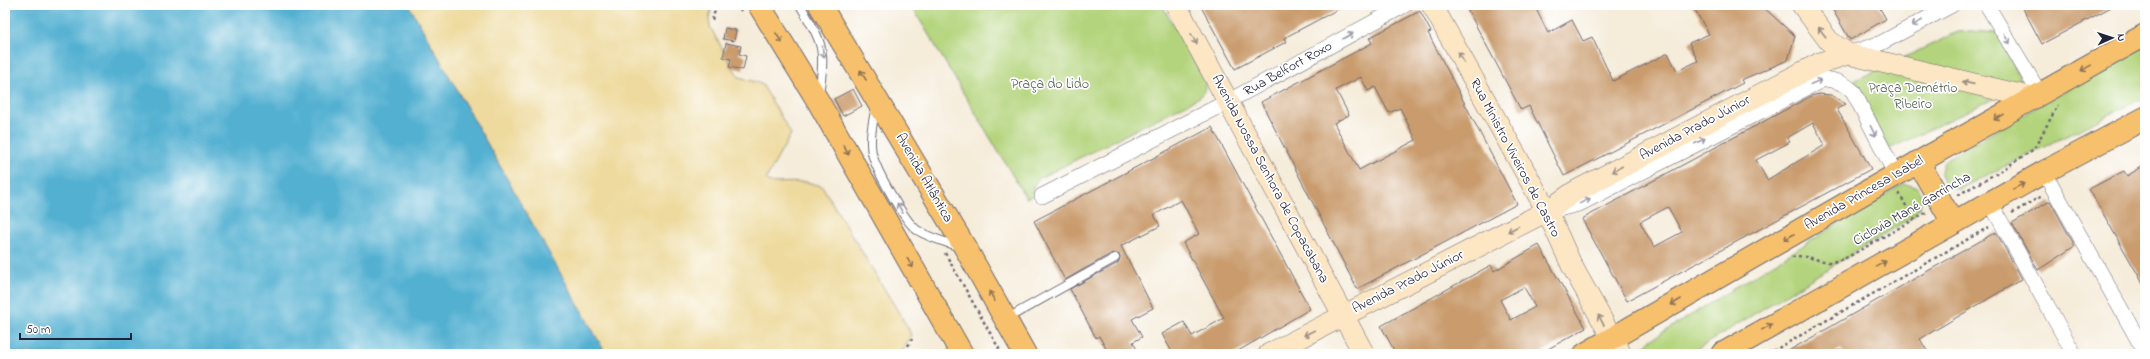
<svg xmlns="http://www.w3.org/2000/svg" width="2150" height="359" viewBox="0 0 2150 359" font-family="'Indie Flower',sans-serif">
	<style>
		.green { fill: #b3d47c; stroke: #6a7b5c }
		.sand { fill: #eeda9e; stroke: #887e6c }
		.water { fill: #53b0d1; stroke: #3a6986 }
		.building { fill: #c99b6d; fill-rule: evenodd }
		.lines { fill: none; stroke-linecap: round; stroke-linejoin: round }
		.lane-casing { stroke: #6c6973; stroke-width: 10 }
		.street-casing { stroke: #6c6973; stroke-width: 16 }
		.secondary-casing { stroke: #6c6973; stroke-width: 22 }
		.highway-casing { stroke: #6c6973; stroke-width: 24 }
		.path { stroke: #6c6973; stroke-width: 2.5; stroke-dasharray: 3 3; stroke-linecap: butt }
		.lane { stroke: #fff; stroke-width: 8 }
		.street { stroke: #fff; stroke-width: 15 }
		.secondary { stroke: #fce6c4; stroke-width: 21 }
		.highway { stroke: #f7c06c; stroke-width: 22 }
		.oneway { stroke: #9c9ca7 }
		.oneway2 { stroke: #9a8e86 }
		.oneway3 { stroke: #8c7154 }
		.labels { text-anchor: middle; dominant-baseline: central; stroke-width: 3.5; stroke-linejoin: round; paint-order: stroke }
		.street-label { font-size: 14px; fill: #22223b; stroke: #fff }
		.park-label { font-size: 14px; fill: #556052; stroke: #fff }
	</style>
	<rect width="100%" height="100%" fill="#fff"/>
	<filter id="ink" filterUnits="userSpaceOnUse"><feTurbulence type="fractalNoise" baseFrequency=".025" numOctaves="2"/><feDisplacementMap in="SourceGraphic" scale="8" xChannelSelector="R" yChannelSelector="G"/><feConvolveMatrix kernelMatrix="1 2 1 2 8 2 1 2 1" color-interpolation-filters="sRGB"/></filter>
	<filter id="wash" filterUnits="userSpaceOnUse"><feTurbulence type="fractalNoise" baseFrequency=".012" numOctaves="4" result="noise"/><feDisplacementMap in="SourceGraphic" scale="16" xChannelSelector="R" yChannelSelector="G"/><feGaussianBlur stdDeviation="0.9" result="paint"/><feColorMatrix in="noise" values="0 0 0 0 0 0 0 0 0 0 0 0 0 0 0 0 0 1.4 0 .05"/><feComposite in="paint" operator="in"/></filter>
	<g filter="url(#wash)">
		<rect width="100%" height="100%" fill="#f5ecda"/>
		<g class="green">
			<path d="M911,5h251l43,75 1,8 -6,9 -162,82 -5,8 -1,9 -6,2z"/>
			<path d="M1971,31l27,2 21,43 1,10 -131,63 -35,-68 104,-49z"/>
			<path d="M2145,44v53l-186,92c-18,-1 -22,-15 -14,-29z"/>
			<path d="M1905,184l13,4c6,11 3,18 -4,28l-225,138h-46l2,-9 4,-4 250,-155z"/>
		</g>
		<path class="sand" d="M409,5h303l-3,14 1,8 23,41 6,9 23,7 29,50 -25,45 5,4 35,-1 16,4 86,142 3,7 -10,19h-295z"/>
		<path class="water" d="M5,5h404l197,349h-601z"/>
		<g id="blocks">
			<g class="building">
				<path d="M1200,5h146l-62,33 2,4 -51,27z"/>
				<path d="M1465,5h69l14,28 24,-13 11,21 9,-4 21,44 55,-28 9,18 21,-10 -9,-18 20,-9 -17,-29h69l34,31 -7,24 -47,20 2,3 -179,93 -35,-70 -8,4z"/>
				<path d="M1830,5h48l8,14 -36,21z"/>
				<path d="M2021,5h94l-73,39z"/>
				<path d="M1420,11l11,21 -3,1 89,171 -160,85 -96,-187 111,-59 -3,-5zM1361,77l7,14 7,-4 14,26 11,-5 16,32 -57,30 -25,-47 15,-8 -13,-25z"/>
				<path d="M725,28l11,2 -2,11 -11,-2z"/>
				<path d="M726,43l15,3 -2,8 7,2 -3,14 -14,-3 2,-8 -8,-2z"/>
				<path d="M853,89l9,17 -19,10 -9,-17z"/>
				<path d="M1819,94l12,1 15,9 -9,5 34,60 -244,132 -45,-82 190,-102 39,-21zM1813,123l12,22 -58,35 -11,-20 34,-18 -3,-4zM1668,207l14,25 -28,15 -14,-25z"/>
				<path d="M1212,127l98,182 -77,45h-60l-11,-20 22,-12 8,14 32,-18 -41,-75 16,-9 -18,-34 -27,15 6,11 -39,20 32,62 -21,11 10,18 -9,5 6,12h-30l-10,-18 -3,2 -26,-49 48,-26 2,-5v-3l-8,-2 -47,27 -31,-59z"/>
				<path d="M2145,165v122l-56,-98 35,-18 3,5z"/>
				<path d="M2050,201l25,45 -37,24 -26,-47z"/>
				<path d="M1996,232l26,47 -102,60 9,15h-85l-3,-5 -8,5h-50z"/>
				<path d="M1539,245l47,83 -47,26h-143l-15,-28 110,-61 3,6zM1524,287l11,20 -24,13 -11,-20z"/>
			</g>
		</g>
	</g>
	<g filter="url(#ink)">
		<use href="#blocks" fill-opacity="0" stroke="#6c6973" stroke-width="1"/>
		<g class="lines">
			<defs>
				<g id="lane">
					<path d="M800,5c23,39 26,43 19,89"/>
					<path d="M876,107c-3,14 -7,31 -4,46 3,15 32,68 45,77 12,8 29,12 43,17"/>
					<path d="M1006,319l109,-61"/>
				</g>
				<g id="street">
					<path d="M1987,5l53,89"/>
					<path d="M1848,54l33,-11 71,-38"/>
					<path d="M2044,172l101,180"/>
					<path d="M1042,196l185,-94 178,-97"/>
					<path d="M1990,202l84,152"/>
					<path d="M1554,210l25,-6 245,-125c12,1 20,4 29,12l43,84"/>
				</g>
				<g id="secondary">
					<path d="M1176,5l188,349"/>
					<path d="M1432,5l115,206 25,55 49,88"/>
					<path d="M1802,5l27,36 19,13 185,44"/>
					<path d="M1269,354l278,-143 27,-19 246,-129 28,-9"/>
				</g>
				<g id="highway">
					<path d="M759,5l59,96 144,253"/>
					<path d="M820,5l146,244 59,105"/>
					<path d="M1918,162l35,61"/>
					<path d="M1585,354l300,-173 260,-146"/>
					<path d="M1722,354l322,-182 101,-54"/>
				</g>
			</defs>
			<use href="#lane" class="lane-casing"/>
			<use href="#street" class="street-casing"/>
			<use href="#secondary" class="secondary-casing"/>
			<use href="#highway" class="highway-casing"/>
			<g class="path">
				<path d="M737,5l4,6"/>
				<path d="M712,20l4,-13"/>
				<path d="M1899,193l15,27"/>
				<path d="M1958,195l44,-25 32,-21 24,-44"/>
				<path d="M2012,213l30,-17"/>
				<path d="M945,253l57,101"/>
				<path d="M1792,257c13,-3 25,4 38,5 6,0 12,-3 18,-5l79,-45"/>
				<path d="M908,346l4,-7"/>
				<path d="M1768,354l221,-127"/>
			</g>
			<use href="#lane" class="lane"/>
			<use href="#street" class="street"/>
			<use href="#secondary" class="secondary"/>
			<use href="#highway" class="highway"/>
		</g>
		<defs><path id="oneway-shaft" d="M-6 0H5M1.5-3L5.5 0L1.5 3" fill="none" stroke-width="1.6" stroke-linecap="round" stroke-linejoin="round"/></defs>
		<g class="oneway">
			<use href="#oneway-shaft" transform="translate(1917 23) rotate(152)"/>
			<use href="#oneway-shaft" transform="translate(1348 36) rotate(-29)"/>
			<use href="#oneway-shaft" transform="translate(2007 39) rotate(60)"/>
			<use href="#oneway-shaft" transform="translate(823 52) rotate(84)"/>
			<use href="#oneway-shaft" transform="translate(1816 82) rotate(-23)"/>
			<use href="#oneway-shaft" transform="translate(1873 131) rotate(63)"/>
			<use href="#oneway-shaft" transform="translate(1700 141) rotate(-27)"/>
			<use href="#oneway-shaft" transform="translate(1585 201) rotate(-26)"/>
			<use href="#oneway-shaft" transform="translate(900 208) rotate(-119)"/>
		</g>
		<g class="oneway2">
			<use href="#oneway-shaft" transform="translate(1822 32) rotate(-127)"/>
			<use href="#oneway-shaft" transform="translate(1194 39) rotate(61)"/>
			<use href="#oneway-shaft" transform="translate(1461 57) rotate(-119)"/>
			<use href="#oneway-shaft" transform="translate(1968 83) rotate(-167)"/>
			<use href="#oneway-shaft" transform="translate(1617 169) rotate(152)"/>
			<use href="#oneway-shaft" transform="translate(1513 229) rotate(153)"/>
			<use href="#oneway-shaft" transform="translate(1601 320) rotate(-119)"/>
			<use href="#oneway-shaft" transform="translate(1309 333) rotate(153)"/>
		</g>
		<g class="oneway3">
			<use href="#oneway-shaft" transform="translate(779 38) rotate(58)"/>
			<use href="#oneway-shaft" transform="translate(2086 68) rotate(151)"/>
			<use href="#oneway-shaft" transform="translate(863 75) rotate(-121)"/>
			<use href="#oneway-shaft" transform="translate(1999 117) rotate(151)"/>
			<use href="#oneway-shaft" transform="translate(846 150) rotate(60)"/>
			<use href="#oneway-shaft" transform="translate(2019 186) rotate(-29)"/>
			<use href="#oneway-shaft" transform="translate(1789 237) rotate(150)"/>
			<use href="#oneway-shaft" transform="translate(910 263) rotate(60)"/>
			<use href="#oneway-shaft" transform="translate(1881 264) rotate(-29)"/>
			<use href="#oneway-shaft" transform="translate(992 296) rotate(-119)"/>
			<use href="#oneway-shaft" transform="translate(1676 302) rotate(150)"/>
			<use href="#oneway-shaft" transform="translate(1767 327) rotate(-29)"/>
		</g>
	</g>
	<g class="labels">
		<g class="street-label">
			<text transform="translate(1288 69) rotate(-29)">Rua Belfort Roxo</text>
			<text transform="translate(1695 128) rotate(-28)">Avenida Prado Júnior</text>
			<text transform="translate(1515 158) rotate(62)">Rua Ministro Viveiros de Castro</text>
			<text transform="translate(924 178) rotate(60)">Avenida Atlântica</text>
			<text transform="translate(1270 179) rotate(62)">Avenida Nossa Senhora de Copacabana</text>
			<text transform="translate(1864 193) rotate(-30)">Avenida Princesa Isabel</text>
			<text transform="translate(1912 209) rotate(-30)">Ciclovia Mané Garrincha</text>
			<text transform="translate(1408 282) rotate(-27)">Avenida Prado Júnior</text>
		</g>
		<g class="park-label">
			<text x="1050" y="84">Praça do Lido</text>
			<text x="1913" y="88">Praça Demétrio<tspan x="1913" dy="16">Ribeiro</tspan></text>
		</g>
	</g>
	<rect width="2150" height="359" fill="none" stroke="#fff" stroke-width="20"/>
	<g transform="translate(2112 38) rotate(87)" stroke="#ffffff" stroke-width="3" paint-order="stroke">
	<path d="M0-3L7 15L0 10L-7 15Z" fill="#22223b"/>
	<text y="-6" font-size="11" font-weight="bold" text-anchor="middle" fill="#22223b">N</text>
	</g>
	<path d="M20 333v6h111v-6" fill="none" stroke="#22223b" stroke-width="2"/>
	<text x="26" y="333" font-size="12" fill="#22223b" stroke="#ffffff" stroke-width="3" paint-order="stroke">50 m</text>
</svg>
